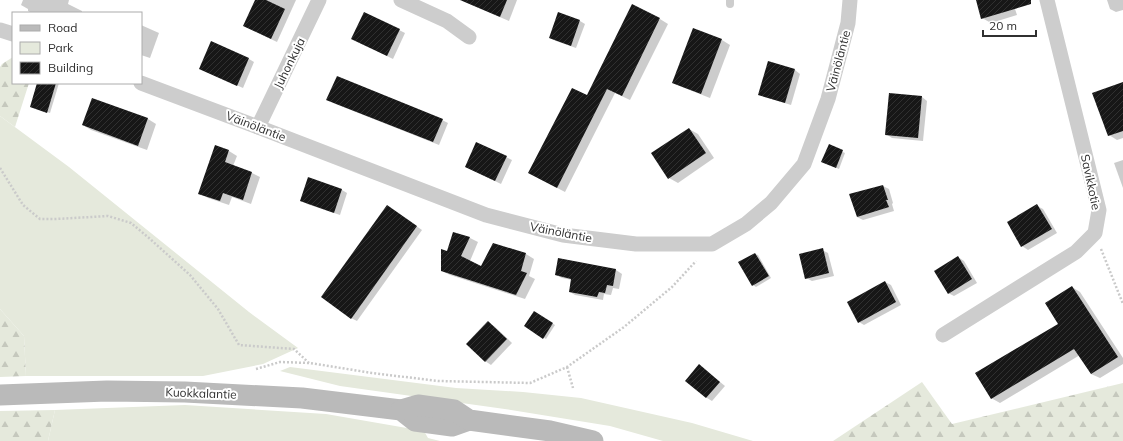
<svg xmlns="http://www.w3.org/2000/svg" width="1123" height="441" viewBox="0 0 1123 441" font-family="Mulish,sans-serif">
	<style>
		.green { fill: #e5e9dc }
		.forest { fill: url(#forest-firs) }
		.shadow { fill: #0003 }
		.building { fill: url(#building-hatch) }
		.lines { fill: none; stroke-linecap: round; stroke-linejoin: round }
		.path { stroke: #cacaca; stroke-width: 2.5; stroke-dasharray: 2 2; stroke-linecap: butt }
		.lane { stroke: #cdcdcd; stroke-width: 8 }
		.street { stroke: #cdcdcd; stroke-width: 15 }
		.secondary { stroke: #bababa; stroke-width: 21 }
		.labels { text-anchor: middle; dominant-baseline: central; stroke-width: 4; stroke-linejoin: round; paint-order: stroke }
		.street-label { font-size: 12px; fill: #303030; stroke: #fff }
	</style>
	<defs>
		<pattern id="forest-firs" width="22" height="20" patternUnits="userSpaceOnUse"><rect width="22" height="20" fill="#e5e9dc"/><path d="M5 1l3.5 6h-7zM16 11l3.5 6h-7z" fill="#c5c8bd"/></pattern>
		<pattern id="building-hatch" width="6" height="6" patternUnits="userSpaceOnUse"><rect width="6" height="6" fill="#171717"/><path d="M-1 1l2-2M0 6l6-6M5 7l2-2" fill="none" stroke="#303030"/></pattern>
	</defs>
	<rect width="100%" height="100%" fill="#fff"/>
	<g class="green">
		<path d="M0,116l69,51 180,145 49,36 -35,16 -60,12h-177l-2,-40 -24,-27z"/>
		<path d="M290,367l166,21 67,4 58,6 111,25 61,18h-90l-53,-15 -99,-16 -171,-24 -60,-15z"/>
		<path d="M185,405l141,9 98,17 4,7 12,3h-392l7,-31z"/>
	</g>
	<g class="forest">
		<path d="M13,57v26h16l-14,44 -15,-11v-49l2,-3z"/>
		<path d="M0,309l24,27 2,40 -26,1z"/>
		<path d="M922,382l30,42 171,-41v58h-290z"/>
		<path d="M55,410l-7,31h-48v-30z"/>
	</g>
	<g class="shadow">
		<path d="M23,0h46l-1,4 14,7v2h-50l-4,-2v-2l-7,-4z"/>
		<path d="M256,0h40l-19,42 -27,-13z"/>
		<path d="M466,0h51l-8,21 -35,-15 -9,-4z"/>
		<path d="M977,0h35l5,15 -26,8 -9,-5z"/>
		<path d="M1107,0h16v10l-7,2 -6,-3z"/>
		<path d="M660,19l8,5 -38,76 -15,-7 -50,99 -27,-14 50,-81z"/>
		<path d="M580,21l5,3 -9,24 -20,-7 -6,-3z"/>
		<path d="M141,25l18,8 -9,25 -9,-3z"/>
		<path d="M399,30l6,3 -12,26 -35,-17z"/>
		<path d="M722,40l8,5 -20,53 -28,-11 -8,-4z"/>
		<path d="M249,59l5,3 -11,26 -43,-19z"/>
		<path d="M769,62l26,8 5,4 -9,31 -26,-8 -6,-3z"/>
		<path d="M38,83h21l-9,30 -19,-6z"/>
		<path d="M1123,83v55l-6,2 -8,-5z"/>
		<path d="M922,97l5,4 -4,40 -31,-3 -6,-4z"/>
		<path d="M92,99l56,20 8,5 -9,26 -56,-20 -8,-5z"/>
		<path d="M333,103l109,17 6,3 -9,22z"/>
		<path d="M689,129l9,5 16,24 -36,25 -9,-5z"/>
		<path d="M829,146l16,7 -6,16 -14,-6z"/>
		<path d="M229,151l8,5 -4,10 19,7 8,4 -9,27 -19,-7 -3,8 -21,-7 -9,-5z"/>
		<path d="M506,157l6,3 -11,24 -35,-17z"/>
		<path d="M1123,160v28l-9,-25z"/>
		<path d="M309,178l33,12 5,3 -7,22 -33,-11 -6,-4z"/>
		<path d="M883,186l6,3 4,14 -1,1 2,7 -31,9 -6,-3z"/>
		<path d="M1037,206l6,3 14,24 -29,17 -6,-4 -14,-23z"/>
		<path d="M393,210l29,20 -65,91 -6,-3z"/>
		<path d="M454,233l16,5 8,4 -8,19 12,6 44,-13 8,5 -5,17 6,3 -10,20 -75,-24 -8,-4z"/>
		<path d="M822,250l6,3 6,23 -22,5 -6,-3z"/>
		<path d="M755,254l3,1 13,23 -15,9 -3,-2 -13,-22z"/>
		<path d="M958,257l6,4 13,22 -23,13 -6,-3z"/>
		<path d="M559,260l57,10 6,4 -3,15 -6,-1 -2,7 -7,-1 -1,6 -28,-5 -5,-3 2,-12 -10,-2 -6,-3z"/>
		<path d="M885,282l6,3 10,20 -37,20 -5,-3z"/>
		<path d="M1072,287l8,5 43,66v6l-23,14 -9,-4 -11,-19 -80,48 -9,-5 69,-74z"/>
		<path d="M534,312l21,13 -9,14 -21,-13z"/>
		<path d="M488,323l6,3 18,17 -21,22 -6,-4z"/>
		<path d="M704,369l21,17 -13,15 -5,-3 -21,-17z"/>
	</g>
	<g class="building">
		<path d="M255,0h11l19,9 -14,30 -28,-13z"/>
		<path d="M460,0h47l-7,17z"/>
		<path d="M976,0h55v4l-50,15z"/>
		<path d="M632,4l28,14 -38,78 -15,-7 -50,99 -29,-15 44,-85 15,7z"/>
		<path d="M364,12l36,17 -13,27 -36,-17z"/>
		<path d="M558,12l22,8 -9,26 -22,-8z"/>
		<path d="M693,28l29,11 -21,55 -29,-11z"/>
		<path d="M211,41l38,17 -12,28 -38,-17z"/>
		<path d="M768,61l27,8 -10,34 -27,-8z"/>
		<path d="M337,76l106,43 -10,23 -107,-42z"/>
		<path d="M1123,82v49l-15,5 -16,-43z"/>
		<path d="M37,83h19l-9,30 -17,-6z"/>
		<path d="M889,93l33,3 -4,42 -33,-3z"/>
		<path d="M92,98l56,20 -10,28 -56,-21z"/>
		<path d="M689,128l17,25 -38,26 -17,-26z"/>
		<path d="M476,142l31,14 -12,25 -30,-14z"/>
		<path d="M829,144l14,6 -7,18 -15,-6z"/>
		<path d="M215,145l14,5 -4,12 27,10 -9,28 -20,-7 -3,8 -22,-7z"/>
		<path d="M308,177l34,12 -8,24 -34,-12z"/>
		<path d="M883,185l5,15h-2l3,7 -32,10 -8,-23z"/>
		<path d="M1037,204l15,25 -31,18 -14,-25z"/>
		<path d="M387,205l30,21 -66,93 -30,-22z"/>
		<path d="M453,232l17,5 -9,19 20,10 12,-23 33,10 -5,18 6,2 -11,22 -75,-24v-22l6,2z"/>
		<path d="M823,248l6,25 -24,6 -6,-25z"/>
		<path d="M755,253l14,23 -17,10 -14,-24z"/>
		<path d="M958,256l14,23 -24,15 -14,-23z"/>
		<path d="M558,258l58,11 -3,17 -6,-1 -2,8 -6,-1 -2,5 -28,-5 2,-13 -16,-4z"/>
		<path d="M885,281l11,21 -38,21 -11,-21z"/>
		<path d="M1072,286l46,71 -27,17 -17,-25 -83,50 -16,-26 83,-49 -13,-21z"/>
		<path d="M534,311l19,12 -10,16 -19,-13z"/>
		<path d="M488,321l19,18 -22,23 -19,-18z"/>
		<path d="M699,364l21,18 -14,16 -21,-17z"/>
	</g>
	<g class="lines">
		<g class="path">
			<path d="M0,168l23,37 17,14h16l52,-3 23,7 18,15 41,37 28,34 21,36 55,4 15,14"/>
			<path d="M1101,249l22,55"/>
			<path d="M567,367l6,21"/>
			<path d="M256,369l24,-7 30,1 62,10 66,8 92,2 37,-16 57,-40 48,-40 24,-26"/>
		</g>
		<path class="lane" d="M730,4v-4"/>
		<g class="street">
			<path d="M401,0l46,21 22,16"/>
			<path d="M0,30l13,4"/>
			<path d="M141,83l117,44 228,88 77,20 73,9h76l34,-20 25,-21 33,-39 24,-65 20,-76 2,-23"/>
			<path d="M258,127l61,-127"/>
			<path d="M943,335l133,-83 19,-19 4,-23 -52,-210"/>
		</g>
		<g class="secondary">
			<path d="M0,395l107,-4 78,1 117,6 99,12 14,11 37,5 17,-6"/>
			<path d="M401,410l17,-5 36,5 15,10 81,11 43,10"/>
		</g>
	</g>
	<g class="labels">
		<g class="street-label">
			<text transform="translate(838 61) rotate(-75)">Väinöläntie</text>
			<text transform="translate(289 63) rotate(-64)">Juhonkuja</text>
			<text transform="translate(256 126) rotate(21)">Väinöläntie</text>
			<text transform="translate(1091 182) rotate(78)">Savikkotie</text>
			<text transform="translate(561 232) rotate(11)">Väinöläntie</text>
			<text transform="translate(201 393) rotate(2)">Kuokkalantie</text>
		</g>
	</g>
	<rect x="12" y="12" width="130" height="72" fill="#ffffff" stroke="#acacac"/>
	<rect x="20" y="25" width="20" height="6" fill="#bababa" stroke="#acacac"/>
	<text x="48" y="32" font-size="12" fill="#303030">Road</text>
	<rect x="20" y="42" width="20" height="12" fill="#e5e9dc" stroke="#acacac"/>
	<text x="48" y="52" font-size="12" fill="#303030">Park</text>
	<rect x="20" y="62" width="20" height="12" fill="url(#building-hatch)" stroke="#acacac"/>
	<text x="48" y="72" font-size="12" fill="#303030">Building</text>
	<path d="M983 30v6h53v-6" fill="none" stroke="#303030" stroke-width="2"/>
	<text x="989" y="30" font-size="12" fill="#303030" stroke="#ffffff" stroke-width="3" paint-order="stroke">20 m</text>
</svg>
